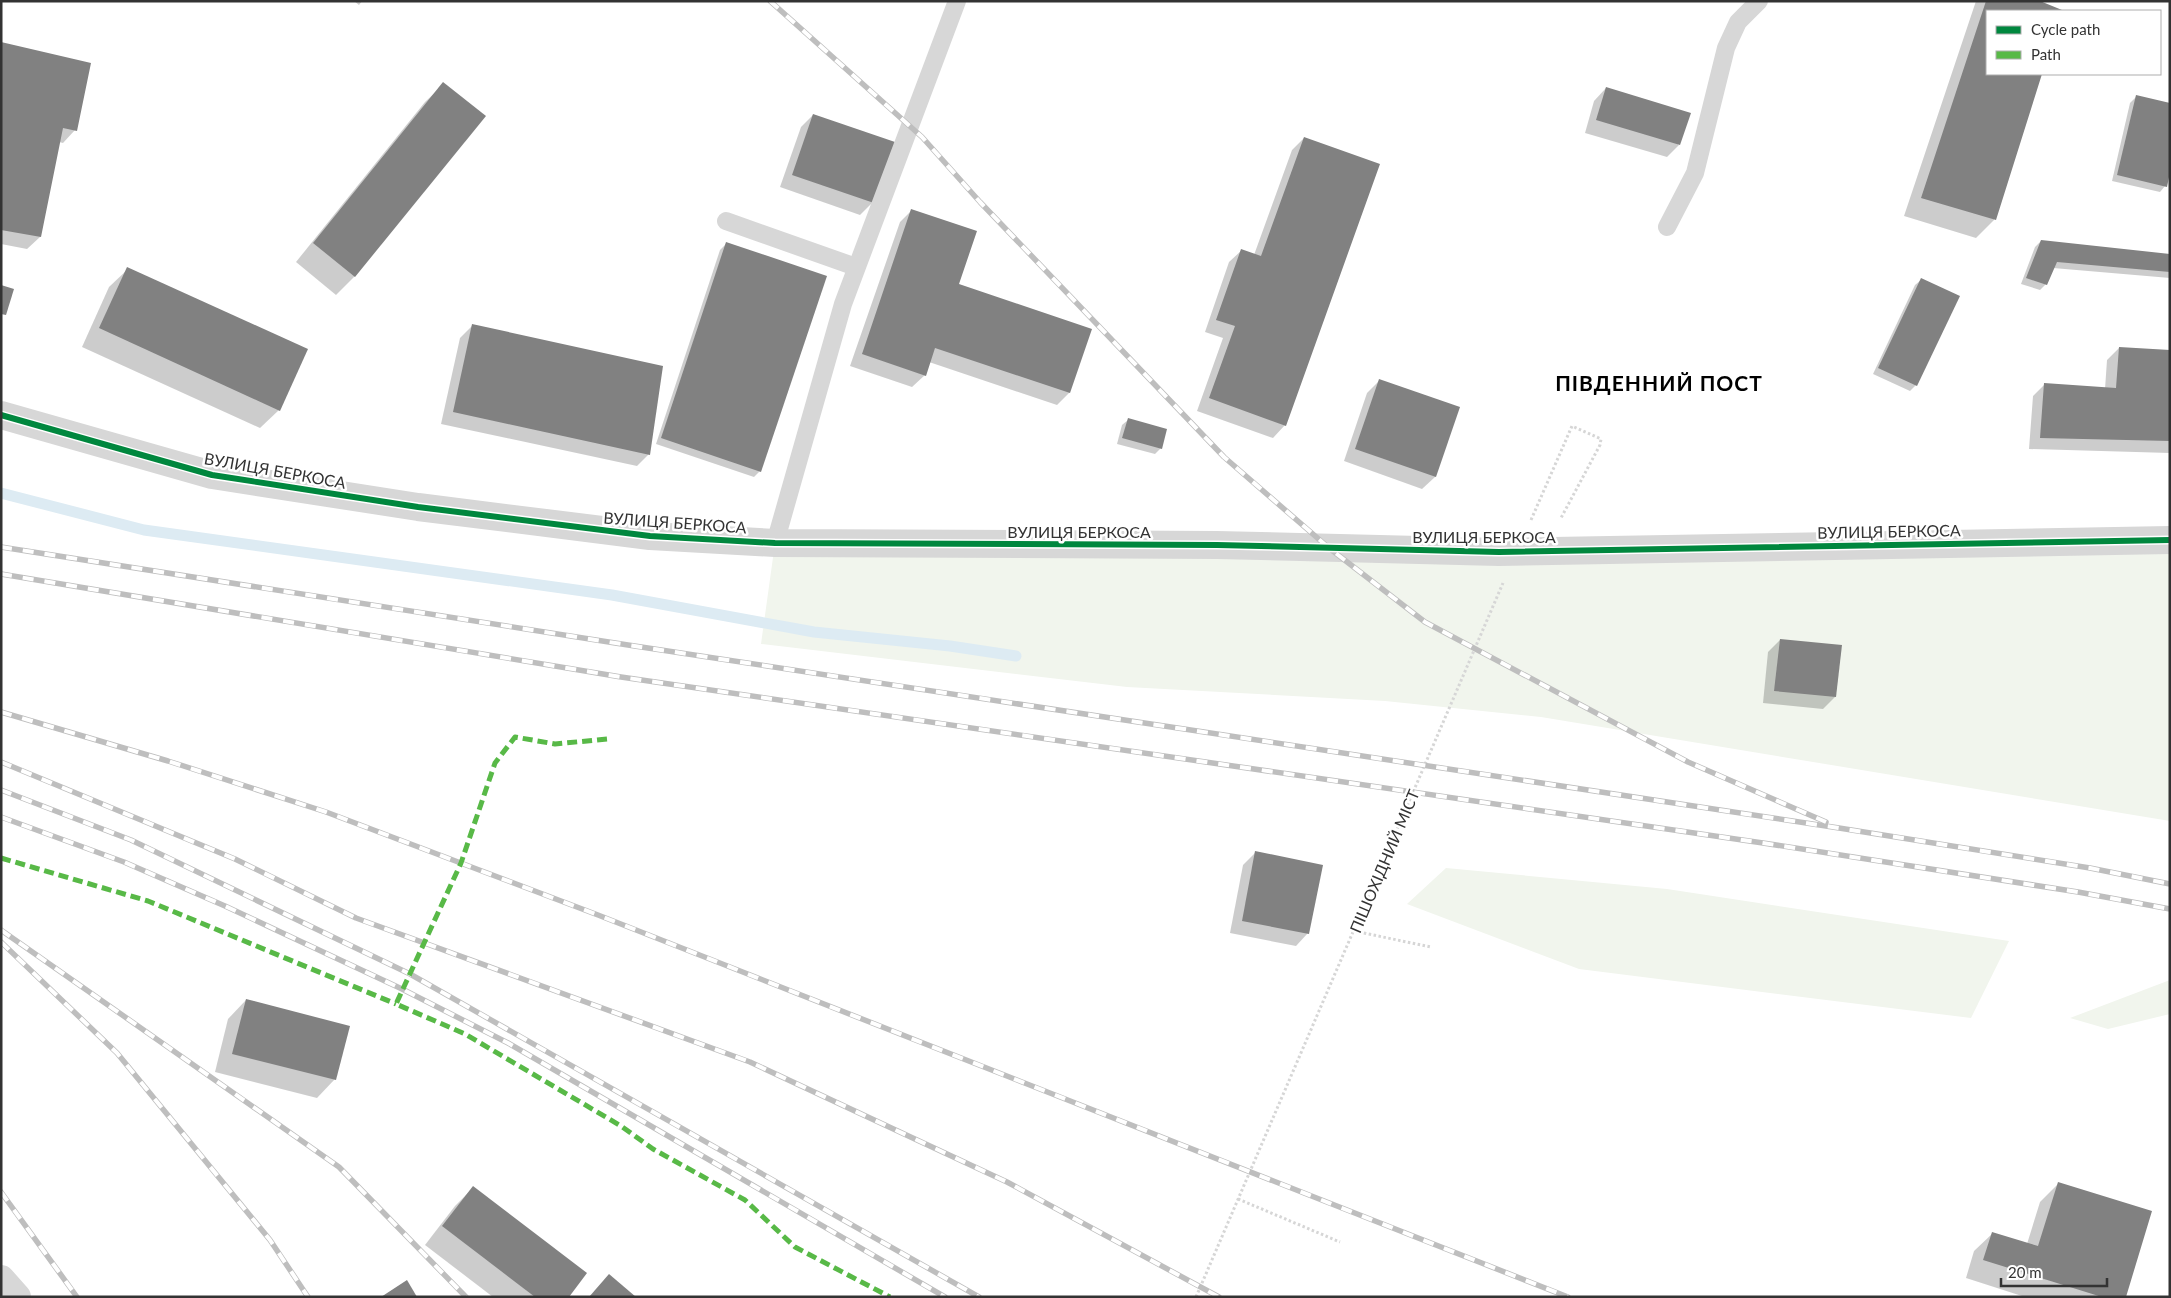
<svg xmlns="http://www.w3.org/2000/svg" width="2171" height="1298" viewBox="0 0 2171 1298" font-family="Lato,sans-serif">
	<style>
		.green { fill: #f1f5ed }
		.shadow { fill: #0003 }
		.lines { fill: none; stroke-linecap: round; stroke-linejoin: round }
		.stream { stroke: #ddebf3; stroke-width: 11 }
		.building { fill: #818181 }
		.path { stroke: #d6d6d6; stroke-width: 3; stroke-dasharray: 2.5 2.5; stroke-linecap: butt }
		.service { stroke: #d7d7d7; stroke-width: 18 }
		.minor { stroke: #d7d7d7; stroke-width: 28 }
		.tertiary { stroke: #d7d7d7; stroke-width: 28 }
		.rail-casing { stroke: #bebebe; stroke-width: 5.5 }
		.rail { stroke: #fff; stroke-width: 4; stroke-dasharray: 11; stroke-linecap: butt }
		.quiet { stroke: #58b947; stroke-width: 5; stroke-dasharray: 10 5; stroke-linecap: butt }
		.cycleway-casing { stroke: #fff; stroke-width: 9 }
		.cycleway { stroke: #00873e; stroke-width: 6 }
		.labels { text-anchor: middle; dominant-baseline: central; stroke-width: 5; stroke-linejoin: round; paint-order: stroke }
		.street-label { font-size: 16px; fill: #333; stroke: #fff }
		.district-label { font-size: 21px; font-weight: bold; letter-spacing: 1px; fill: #000; stroke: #fff }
	</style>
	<rect width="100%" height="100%" fill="#fff"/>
	<g class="green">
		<path d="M2170,540v281l-629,-104 -156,-16 -258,-14 -366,-43 14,-101z"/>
		<path d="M1446,868l221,21 342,52 -38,77 -392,-49 -172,-65z"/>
		<path d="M2170,980v34l-62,15 -38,-11z"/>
	</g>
	<g class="shadow">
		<path d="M354,1h8l-3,4z"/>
		<path d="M1976,1h61l24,9 -74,1v63h54l-47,146 -18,18 -72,-22z"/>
		<path d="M1,44l74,86 -12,13 -4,-1 -19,95 -13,12 -26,-5z"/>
		<path d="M444,84l40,33 -130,160 -18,18 -40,-33 129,-160z"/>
		<path d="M1606,88l73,57 -12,12 -82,-24 9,-32z"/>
		<path d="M2136,97l29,89 -5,6 -48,-11 18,-78z"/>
		<path d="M813,115l60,87 -13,13 -80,-28 21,-60z"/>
		<path d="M1304,138l-19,287 -12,13 -76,-27 26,-73 -18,-6 24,-70 13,-12 12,5 38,-105z"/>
		<path d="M912,210l46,75 132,45 -21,63 -12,12 -128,-43 -4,13 -13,12 -62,-21 50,-144z"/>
		<path d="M2041,241l129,14v23l-117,-10 -7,16 -6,6 -19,-6 14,-37z"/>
		<path d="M726,244l34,227 -6,6 -98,-33 64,-194z"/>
		<path d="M128,269l151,141 -19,18 -178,-81 27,-60z"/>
		<path d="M1921,280l-5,105 -6,6 -37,-17 42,-89z"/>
		<path d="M472,326l177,128 -12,12 -196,-42 19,-86z"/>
		<path d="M2119,348l51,3v102l-141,-4 4,-53 12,-12 60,5 2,-29z"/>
		<path d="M1379,381l79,27 -23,69 -13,12 -78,-28 23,-68z"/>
		<path d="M1128,420l33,28 -6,6 -38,-10 5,-19z"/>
		<path d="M1780,640l55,57 -12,12 -60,-6 5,-51z"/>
		<path d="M1255,853l53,80 -12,13 -66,-13 13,-68z"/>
		<path d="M246,1000l89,79 -18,19 -102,-26 13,-53z"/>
		<path d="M2058,1184l66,113h-99l-59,-19 8,-27 19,-18 34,11 13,-42z"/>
		<path d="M473,1188l95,109h-75l-68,-52 30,-39z"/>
	</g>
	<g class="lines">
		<path class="stream" d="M1,493l143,37 468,65 202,37 136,14 66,10"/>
	</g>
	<g class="building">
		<path d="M1986,1h54l22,9v1h-75v63h55l-46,146 -75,-22z"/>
		<path d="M1,42l90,21 -14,68 -14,-3 -22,109 -40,-7z"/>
		<path d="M443,82l43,34 -131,161 -42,-34z"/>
		<path d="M1606,87l85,26 -11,32 -84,-25z"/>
		<path d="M2136,95l34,8v69l-3,15 -50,-12z"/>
		<path d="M813,114l82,28 -21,61 -82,-28z"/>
		<path d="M1304,137l76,27 -94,262 -77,-28 26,-72 -19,-6 25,-71 20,7z"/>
		<path d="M911,209l66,22 -18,53 133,45 -22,64 -135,-45 -9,28 -64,-22z"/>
		<path d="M2041,240l129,14v18l-113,-10 -10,23 -21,-7z"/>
		<path d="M726,242l101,34 -66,196 -100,-34z"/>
		<path d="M127,267l181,82 -28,62 -181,-83z"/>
		<path d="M1921,278l39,18 -43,90 -39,-18z"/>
		<path d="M1,285l13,4 -8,26 -5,-1z"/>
		<path d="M472,324l191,42 -13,89 -197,-43z"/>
		<path d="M2119,347l51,3v91l-130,-3 4,-55 72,5z"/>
		<path d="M1379,379l81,28 -24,70 -81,-28z"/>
		<path d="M1128,418l39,11 -5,20 -40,-11z"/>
		<path d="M1780,639l62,6 -6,52 -62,-6z"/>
		<path d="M1255,851l68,14 -14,69 -67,-13z"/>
		<path d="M246,999l104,27 -14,54 -104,-26z"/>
		<path d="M2058,1182l94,29 -26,86h-24l-119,-37 9,-28 46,14z"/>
		<path d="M473,1186l114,87 -18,24h-34l-93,-71z"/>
		<path d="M609,1274l27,23h-47z"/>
		<path d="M407,1280l10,17h-36z"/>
	</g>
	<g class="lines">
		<g class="path">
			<path d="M1531,520l41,-94 29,13 -1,6 -39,73"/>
			<path d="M1354,931l77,16"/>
			<path d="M1238,1199l102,43"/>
			<path d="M1196,1297l307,-714"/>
		</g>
		<g class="service">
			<path d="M726,221l130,46"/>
			<path d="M1667,227l28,-54 31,-125 12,-26 21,-21"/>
			<path d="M775,543l68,-239 114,-303"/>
		</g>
		<path class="minor" d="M1,1279l16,18"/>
		<path class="tertiary" d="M1,415l211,60 206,32 232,29 125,7 442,2 282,7 671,-12"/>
		<defs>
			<g id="rail">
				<path d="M770,1l152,136 58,65 244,255 105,91 96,74 263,140 138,60"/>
				<path d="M1,547l627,98 1211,183 251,40 80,16"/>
				<path d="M1,574l620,103 1142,166 315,49 92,17"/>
				<path d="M1,712l167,49 158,51 272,103 970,382"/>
				<path d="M1,762l234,97 121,59 394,144 257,120 212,115"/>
				<path d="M1,790l130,50 279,134 569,323"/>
				<path d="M1,817l123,45 101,44 177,83 106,54 437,254"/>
				<path d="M1,930l338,237 127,130"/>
				<path d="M1,942l116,111 153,187 38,57"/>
				<path d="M1,1192l76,105"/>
			</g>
		</defs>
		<use href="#rail" class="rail-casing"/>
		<use href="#rail" class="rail"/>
		<g class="quiet">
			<path d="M607,739l-52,5 -40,-7 -20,26 -34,100 -65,141 69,30 156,92 32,23 92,51 50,47 95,50"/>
			<path d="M1,858l147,43 248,103"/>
		</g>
		<defs>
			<path id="cycleway" d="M1,415l211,60 206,32 232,29 125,7 442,2 282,7 671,-12"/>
		</defs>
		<use href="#cycleway" class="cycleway-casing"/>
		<use href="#cycleway" class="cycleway"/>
	</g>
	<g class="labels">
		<g class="street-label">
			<text transform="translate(275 470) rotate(10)">ВУЛИЦЯ БЕРКОСА</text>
			<text transform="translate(675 522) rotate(4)">ВУЛИЦЯ БЕРКОСА</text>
			<text x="1079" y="531">ВУЛИЦЯ БЕРКОСА</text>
			<text transform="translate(1889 531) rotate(-1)">ВУЛИЦЯ БЕРКОСА</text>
			<text x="1484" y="536">ВУЛИЦЯ БЕРКОСА</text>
			<text transform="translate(1384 861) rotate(-67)">ПІШОХІДНИЙ МІСТ</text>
		</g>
		<g class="district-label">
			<text x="1659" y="382">ПІВДЕННИЙ ПОСТ</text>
		</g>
	</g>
	<rect width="2171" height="1298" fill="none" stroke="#333333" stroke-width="5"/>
	<rect x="1986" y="10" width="175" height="65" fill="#ffffff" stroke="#adadad"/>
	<rect x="1996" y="26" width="25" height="8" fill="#00873e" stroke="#adadad"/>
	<text x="2031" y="35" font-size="15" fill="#333333">Cycle path</text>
	<rect x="1996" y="51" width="25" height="8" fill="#58b947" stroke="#adadad"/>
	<text x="2031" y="60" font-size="15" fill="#333333">Path</text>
	<path d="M2001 1278v8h106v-8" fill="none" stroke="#333333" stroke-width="2.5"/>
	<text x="2008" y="1278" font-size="15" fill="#333333" stroke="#ffffff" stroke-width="4" paint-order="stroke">20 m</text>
</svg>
